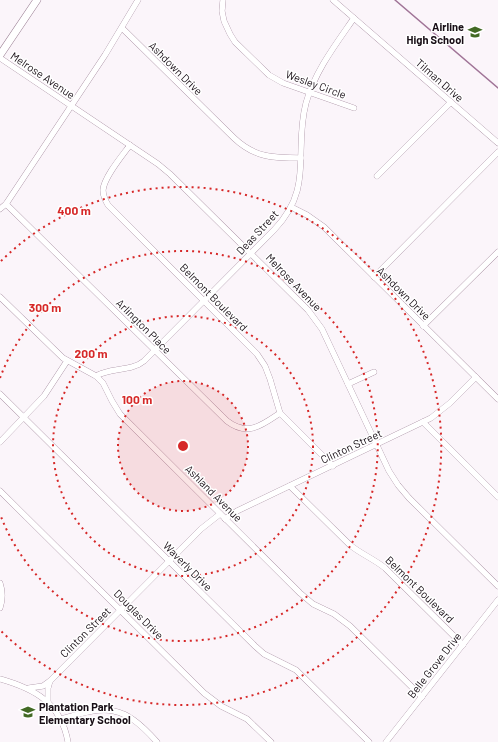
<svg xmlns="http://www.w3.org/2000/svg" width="498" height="742" viewBox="0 0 498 742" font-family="Barlow,sans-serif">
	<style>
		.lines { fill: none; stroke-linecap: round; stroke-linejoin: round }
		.stream { stroke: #a07497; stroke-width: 1.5 }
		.minor-casing { stroke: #987b91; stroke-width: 6 }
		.major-casing { stroke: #987b91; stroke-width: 8 }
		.minor { stroke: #fff; stroke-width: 5.5 }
		.major { stroke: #fff; stroke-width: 7 }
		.ring { fill: none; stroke: #d62828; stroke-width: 2; stroke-dasharray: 2 4 }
		.labels { text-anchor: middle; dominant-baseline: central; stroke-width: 3; stroke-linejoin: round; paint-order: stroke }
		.poi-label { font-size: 11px; font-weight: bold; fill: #180e16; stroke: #fff; text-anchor: end }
		.street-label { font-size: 11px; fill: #180e16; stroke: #fff }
		.centre { fill: #d62828; stroke: #fff; stroke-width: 2 }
		.ring-label { font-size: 12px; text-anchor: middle; font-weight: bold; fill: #d62828; stroke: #fff; stroke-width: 3; stroke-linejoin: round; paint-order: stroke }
	</style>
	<rect width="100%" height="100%" fill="#fbf5fa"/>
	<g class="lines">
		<path class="stream" d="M395,0l103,88"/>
		<defs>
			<g id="minor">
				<path d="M223,0l-1,11 2,10 6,13 5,8 34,33 14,8 71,25"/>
				<path d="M333,0l165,143"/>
				<path d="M122,28l112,110c21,20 40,20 67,20"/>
				<path d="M0,58l158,106 12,10 138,136 14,19 67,142 9,14 11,13 89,88"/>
				<path d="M130,145c-8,11 -26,32 -27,45 0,5 2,10 5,15l149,149 8,12 5,13 10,34 53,53"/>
				<path d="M377,176l74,-74"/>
				<path d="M6,204l221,217c21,16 35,4 53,-8"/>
				<path d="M291,207l16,8 17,12 174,172"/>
				<path d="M0,209l6,-5 99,-149 33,-55"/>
				<path d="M374,277l124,-125"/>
				<path d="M0,297l63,61 33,18 7,7 9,18 8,13 180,179 13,11 21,10 16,12 72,71"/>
				<path d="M423,326l75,-74"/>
				<path d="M96,376c15,-9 35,-4 48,-15l130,-131c41,-43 19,-78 32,-127 9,-32 30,-59 48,-85"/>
				<path d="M348,384l26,-12"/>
				<path d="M0,394l255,252 9,8 32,16 73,72"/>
				<path d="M423,422l75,75"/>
				<path d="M0,442l44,-46 23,-35"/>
				<path d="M290,486l60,59c11,9 24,14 35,23l78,77"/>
				<path d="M0,491l204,202 17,13 26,13 24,23"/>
				<path d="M225,519l12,-8 194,-93 19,-15 26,-26"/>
				<path d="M0,583c3,9 3,16 0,25"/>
				<path d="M0,679c35,10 61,24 68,63"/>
				<path d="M29,688l14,-2 7,-5"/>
				<path d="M48,702v-14l2,-7 151,-152 19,-15"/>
				<path d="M61,719c47,-14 62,-15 96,23"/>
				<path d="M386,742l112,-142"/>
			</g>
			<path id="major" d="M0,55l37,-55"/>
		</defs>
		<use href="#minor" class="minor-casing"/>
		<use href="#major" class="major-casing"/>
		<use href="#minor" class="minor"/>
		<use href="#major" class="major"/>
	</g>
	<circle cx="183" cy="446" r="65" fill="#d62828" fill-opacity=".12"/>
	<g class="ring">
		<circle cx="183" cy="446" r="65"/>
		<circle cx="183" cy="446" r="130"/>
		<path d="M0 378A195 195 0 1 1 0 514"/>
		<path d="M1 261A259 259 0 1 1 1 631"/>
	</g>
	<defs>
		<symbol id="school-bare" viewBox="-9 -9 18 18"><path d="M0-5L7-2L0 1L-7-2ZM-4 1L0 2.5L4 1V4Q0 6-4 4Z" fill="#426924" stroke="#fff" stroke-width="2.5" paint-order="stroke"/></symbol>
	</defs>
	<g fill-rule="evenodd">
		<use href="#school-bare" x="465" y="22" width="20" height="20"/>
		<use href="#school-bare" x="18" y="702" width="20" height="20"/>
	</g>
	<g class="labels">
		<g class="poi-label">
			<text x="464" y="26">Airline<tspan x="464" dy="13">High School</tspan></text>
			<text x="39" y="706" text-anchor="start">Plantation Park<tspan x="39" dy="13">Elementary School</tspan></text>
		</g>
		<g class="street-label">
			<text transform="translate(176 68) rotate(45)">Ashdown Drive</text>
			<text transform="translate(43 75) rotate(34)">Melrose Avenue</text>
			<text transform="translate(440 80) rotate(41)">Tilman Drive</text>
			<text transform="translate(316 84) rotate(20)">Wesley Circle</text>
			<text transform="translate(257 232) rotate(-47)">Deas Street</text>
			<text transform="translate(294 282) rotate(46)">Melrose Avenue</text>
			<text transform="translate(404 293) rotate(45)">Ashdown Drive</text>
			<text transform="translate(214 297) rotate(45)">Belmont Boulevard</text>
			<text transform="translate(144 326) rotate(45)">Arlington Place</text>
			<text transform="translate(351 446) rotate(-25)">Clinton Street</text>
			<text transform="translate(214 493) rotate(45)">Ashland Avenue</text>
			<text transform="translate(188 566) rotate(45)">Waverly Drive</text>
			<text transform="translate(420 589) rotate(44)">Belmont Boulevard</text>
			<text transform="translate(139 614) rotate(45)">Douglas Drive</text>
			<text transform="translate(85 632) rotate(-45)">Clinton Street</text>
			<text transform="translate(434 665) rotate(-52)">Belle Grove Drive</text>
		</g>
	</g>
	<circle cx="183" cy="446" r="6" class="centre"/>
	<g class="ring-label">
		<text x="74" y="215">400 m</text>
		<text x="45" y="312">300 m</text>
		<text x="91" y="358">200 m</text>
		<text x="137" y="404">100 m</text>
	</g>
</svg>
